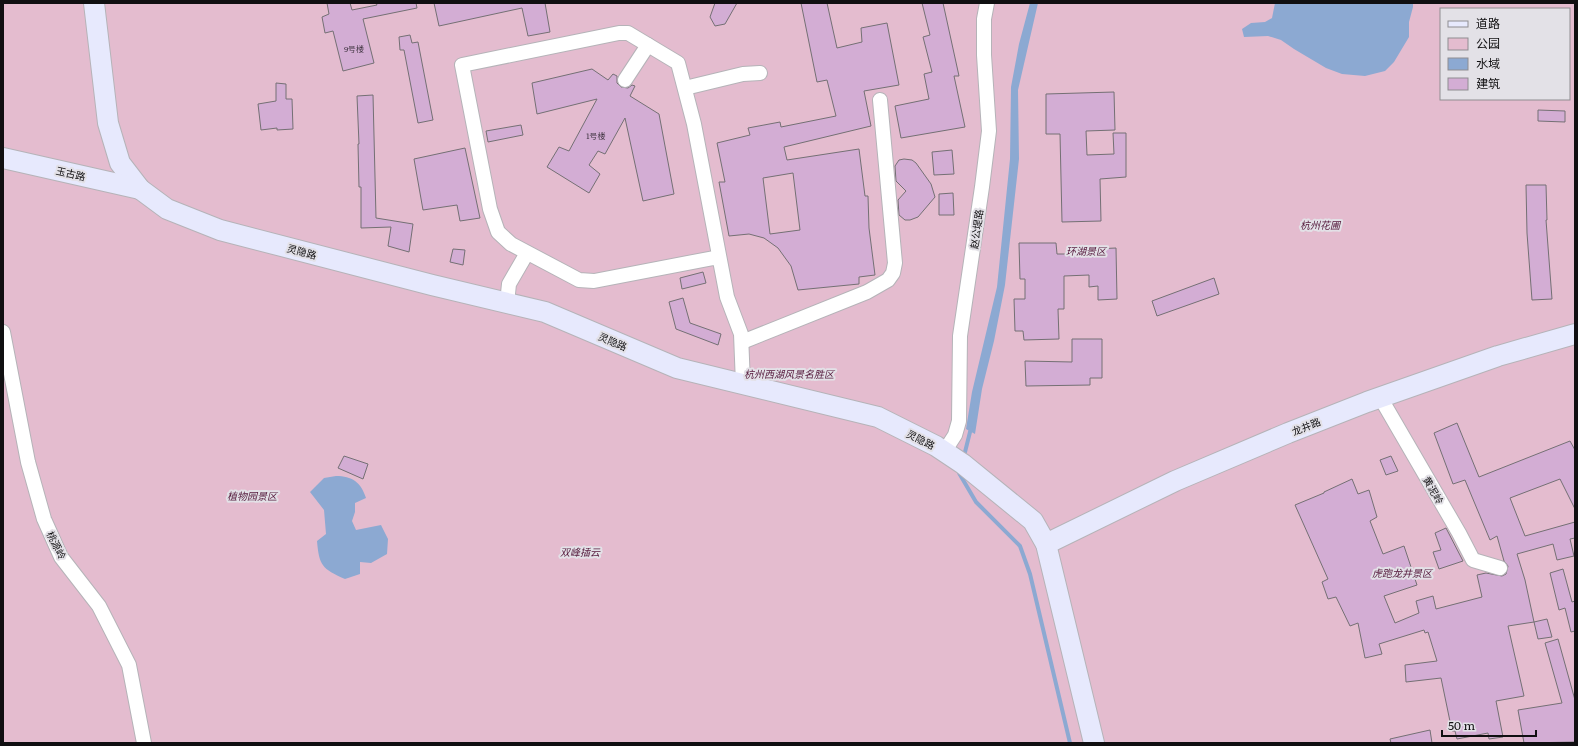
<svg xmlns="http://www.w3.org/2000/svg" width="1578" height="746" viewBox="0 0 1578 746" font-family="Literata,'Noto Sans SC',serif">
	<style>
		.green { fill: #e4bccf; fill-rule: evenodd }
		.water { fill: #8ca9d2 }
		.lines { fill: none; stroke-linecap: round; stroke-linejoin: round }
		.stream { stroke: #8ca9d2; stroke-width: 4 }
		.building { fill: #d3add4; stroke: #747074; fill-rule: evenodd }
		.street-casing { stroke: #b5b3b8; stroke-width: 16 }
		.secondary-casing { stroke: #b5b3b8; stroke-width: 22 }
		.street { stroke: #fff; stroke-width: 14 }
		.secondary { stroke: #e7e9fd; stroke-width: 20 }
		.labels { text-anchor: middle; dominant-baseline: central; stroke-width: 4; stroke-linejoin: round; paint-order: stroke }
		.number-label { font-size: 8px; fill: #413642 }
		.street-label { font-size: 10px; fill: #100f11; stroke: #e3e1e7 }
		.park-label { font-size: 10px; font-style: italic; fill: #55193c; stroke: #e3e1e7 }
	</style>
	<rect width="100%" height="100%" fill="#e3e1e7"/>
	<path class="green" d="M3,3h1572v740h-1572zM1441,9h128v90h-128z"/>
	<g class="water">
		<path d="M1030,3h8l-20,87 1,69 -14,126 -11,56 -12,48 -7,45 -9,-5 6,-37 25,-105 13,-128 1,-72 8,-43z"/>
		<path d="M1275,3h138v4l-4,15v15l-15,25 -9,9 -20,5 -23,-2 -16,-6 -32,-19 -13,-9 -13,-4 -24,1 -2,-8 9,-6 14,-1 7,-4z"/>
		<path d="M336,476c16,0 25,6 30,22l-11,5v9l-3,9 4,9 25,-5 7,14 -1,15 -16,9 -11,-1v12l-15,5c-23,-10 -26,-14 -28,-38l9,-7 -2,-24 -14,-18 14,-14z"/>
	</g>
	<g class="lines">
		<g class="stream">
			<path d="M965,452l6,-24"/>
			<path d="M959,473l17,29 44,44 10,28 40,169"/>
		</g>
	</g>
	<g class="building">
		<path d="M327,3h23l2,7 25,-5 -1,-2h40l1,5 -54,11 11,44 -31,8 -10,-40 -8,2 -3,-16 7,-3z"/>
		<path d="M434,3h111l5,29 -22,4 -6,-28 -83,18z"/>
		<path d="M715,3h22l-12,21 -10,2 -5,-9z"/>
		<path d="M801,3h26l10,45 25,-6 -1,-14 26,-5 12,62 -35,6 7,35 -87,21 3,13 72,-11 6,47h3l1,32 6,47 -16,2v7l-61,6 -7,-24 -13,-18 -14,-10 -15,-4 -20,2 -10,-54h6l-8,-39 33,-8 -2,-7 32,-6 1,5 55,-11 -9,-36 -10,2zM793,173l7,57 -30,4 -7,-56z"/>
		<path d="M922,3h21l16,73h-5l11,51 -64,11 -6,-32 34,-7 -5,-25 8,-2 -9,-35 7,-2z"/>
		<path d="M410,35l2,8 6,-1 15,78 -15,3 -14,-73h-4l-1,-13z"/>
		<path d="M592,69l16,11 5,-6 4,2v7l4,4 7,1 4,-3 3,1 -5,10 29,18 15,80 -31,7 -18,-83 -20,36 -7,-3 -9,14 11,9 -11,19 -42,-26 12,-20 10,4 28,-52 -60,15 -5,-31z"/>
		<path d="M276,83l10,1v15h6l1,30 -16,1v-2l-16,2 -3,-26 18,-3z"/>
		<path d="M1114,92l1,38 -29,1 1,24 27,-1 -1,-21h13v44l-26,2 1,42 -39,1 -2,-88h-14v-40z"/>
		<path d="M373,95l3,123 37,6 -4,28 -21,-6 3,-19 -30,1v-41h-2l-1,-43h1l-2,-48z"/>
		<path d="M1538,110l27,1v11l-27,-1z"/>
		<path d="M521,125l2,10 -35,7 -2,-11z"/>
		<path d="M465,148l15,70 -20,3 -3,-16 -34,5 -9,-51z"/>
		<path d="M952,150l2,24 -20,1 -2,-23z"/>
		<path d="M904,159l8,1 4,3 15,21 4,13 -17,20 -8,3h-5l-6,-5 -1,-15 8,-9 -10,-10 -1,-15 4,-6z"/>
		<path d="M1526,185h20l1,35h-1l6,79 -20,1 -5,-67z"/>
		<path d="M953,193l1,22h-15v-21z"/>
		<path d="M1019,243h37l1,11h37l-1,-5 23,-1 1,51 -19,1v-14l-9,1v-12l-25,1v33h-6l1,30 -35,1 -1,-9h-8l-1,-32h11v-20h-5z"/>
		<path d="M453,249l12,1 -2,15 -13,-3z"/>
		<path d="M703,272l3,11 -24,6 -2,-11z"/>
		<path d="M1214,278l5,16 -62,22 -5,-15z"/>
		<path d="M683,298l7,25 31,11 -3,11 -42,-16 -7,-27z"/>
		<path d="M1072,339h30v39h-12v7l-64,1 -1,-25 47,1z"/>
		<path d="M1457,423l22,54 91,-36 5,9v59l-15,-30 -50,19 15,38 50,-14v16l-5,1 4,17 -17,4 -4,-16 -36,10 8,26 9,42 -26,4 16,70 -28,5 7,36 -14,2 -1,-6 -31,6 -2,-8h-3l-11,-53 -35,4 -1,-17 32,-4 -9,-29 -3,1 -1,-3 -45,14 3,10 -17,4 -7,-35 -8,3 -14,-29 -8,2 -6,-17 6,-3 -33,-74 29,-12v-1l28,-13 6,15 11,-4 8,27 -7,4 13,33 21,-8 13,39 -33,11 11,27 24,-10 -3,-12 17,-5 3,13 46,-12 -5,-22 9,-2 16,3 4,-2 2,-8 -4,-5 -7,-25 -7,4 -25,-60 -12,4 -19,-51z"/>
		<path d="M344,456l24,8 -5,15 -25,-11z"/>
		<path d="M1391,456l7,15 -12,4 -6,-15z"/>
		<path d="M1446,528l17,33 -24,8 -6,-17 8,-2 -6,-17z"/>
		<path d="M1563,569l9,33 3,-1v30l-4,1 -6,-24 -6,2 -9,-37z"/>
		<path d="M1547,619l5,18 -14,2 -4,-17z"/>
		<path d="M1558,639l17,61v42l-51,1 -6,-33 44,-7 -17,-60z"/>
		<path d="M1430,730l2,13h-41l-1,-4z"/>
	</g>
	<g class="lines">
		<defs>
			<g id="street">
				<path d="M625,80l23,-35"/>
				<path d="M685,88l58,-14 17,-1"/>
				<path d="M719,257l-125,24 -15,-1 -68,-36 -13,-12 -8,-23 -28,-144 157,-32h9l50,30 16,61 33,173 14,37 2,50"/>
				<path d="M507,303l2,-19 18,-31"/>
				<path d="M3,332l25,130 16,57 17,38 38,49 30,59 15,78"/>
				<path d="M742,342l125,-50 21,-12 5,-7 2,-10 -15,-163"/>
				<path d="M1380,397l79,136 14,27 27,8"/>
				<path d="M944,452l11,-17 4,-14 1,-85 22,-149 7,-56 -5,-76v-36l3,-16"/>
			</g>
			<g id="secondary">
				<path d="M94,3l14,120 12,40 20,26 27,20 53,21 212,55 113,27 132,56 201,49 58,29 27,18 70,57 13,23 48,199"/>
				<path d="M3,158l137,31"/>
				<path d="M1046,544l129,-63 113,-48 79,-31 131,-46 77,-22"/>
			</g>
		</defs>
		<use href="#street" class="street-casing"/>
		<use href="#secondary" class="secondary-casing"/>
		<use href="#street" class="street"/>
		<use href="#secondary" class="secondary"/>
	</g>
	<g class="labels">
		<g class="number-label">
			<text x="354" y="48">9号楼</text>
			<text x="596" y="135">1号楼</text>
		</g>
		<g class="street-label">
			<text transform="translate(71 173) rotate(13)">玉古路</text>
			<text transform="translate(976 229) rotate(-82)">赵公堤路</text>
			<text transform="translate(302 251) rotate(15)">灵隐路</text>
			<text transform="translate(613 341) rotate(23)">灵隐路</text>
			<text transform="translate(1306 426) rotate(-22)">龙井路</text>
			<text transform="translate(921 439) rotate(27)">灵隐路</text>
			<text transform="translate(1434 490) rotate(60)">黄泥岭</text>
			<text transform="translate(57 545) rotate(63)">桃源岭</text>
		</g>
		<g class="park-label">
			<text x="1320" y="224">杭州花圃</text>
			<text x="1086" y="250">环湖景区</text>
			<text x="789" y="373">杭州西湖风景名胜区</text>
			<text x="252" y="495">植物园景区</text>
			<text x="580" y="551">双峰插云</text>
			<text x="1402" y="572">虎跑龙井景区</text>
		</g>
	</g>
	<rect width="1578" height="746" fill="none" stroke="#100f11" stroke-width="8"/>
	<rect x="1440" y="8" width="130" height="92" fill="#e3e1e7" stroke="#8f8d91"/>
	<rect x="1448" y="21" width="20" height="6" fill="#e7e9fd" stroke="#8f8d91"/>
	<text x="1476" y="28" font-size="12" fill="#100f11">道路</text>
	<rect x="1448" y="38" width="20" height="12" fill="#e4bccf" stroke="#8f8d91"/>
	<text x="1476" y="48" font-size="12" fill="#100f11">公园</text>
	<rect x="1448" y="58" width="20" height="12" fill="#8ca9d2" stroke="#8f8d91"/>
	<text x="1476" y="68" font-size="12" fill="#100f11">水域</text>
	<rect x="1448" y="78" width="20" height="12" fill="#d3add4" stroke="#8f8d91"/>
	<text x="1476" y="88" font-size="12" fill="#100f11">建筑</text>
	<path d="M1442 730v6h94v-6" fill="none" stroke="#100f11" stroke-width="2"/>
	<text x="1448" y="730" font-size="12" fill="#100f11" stroke="#e3e1e7" stroke-width="3" paint-order="stroke">50 m</text>
</svg>
